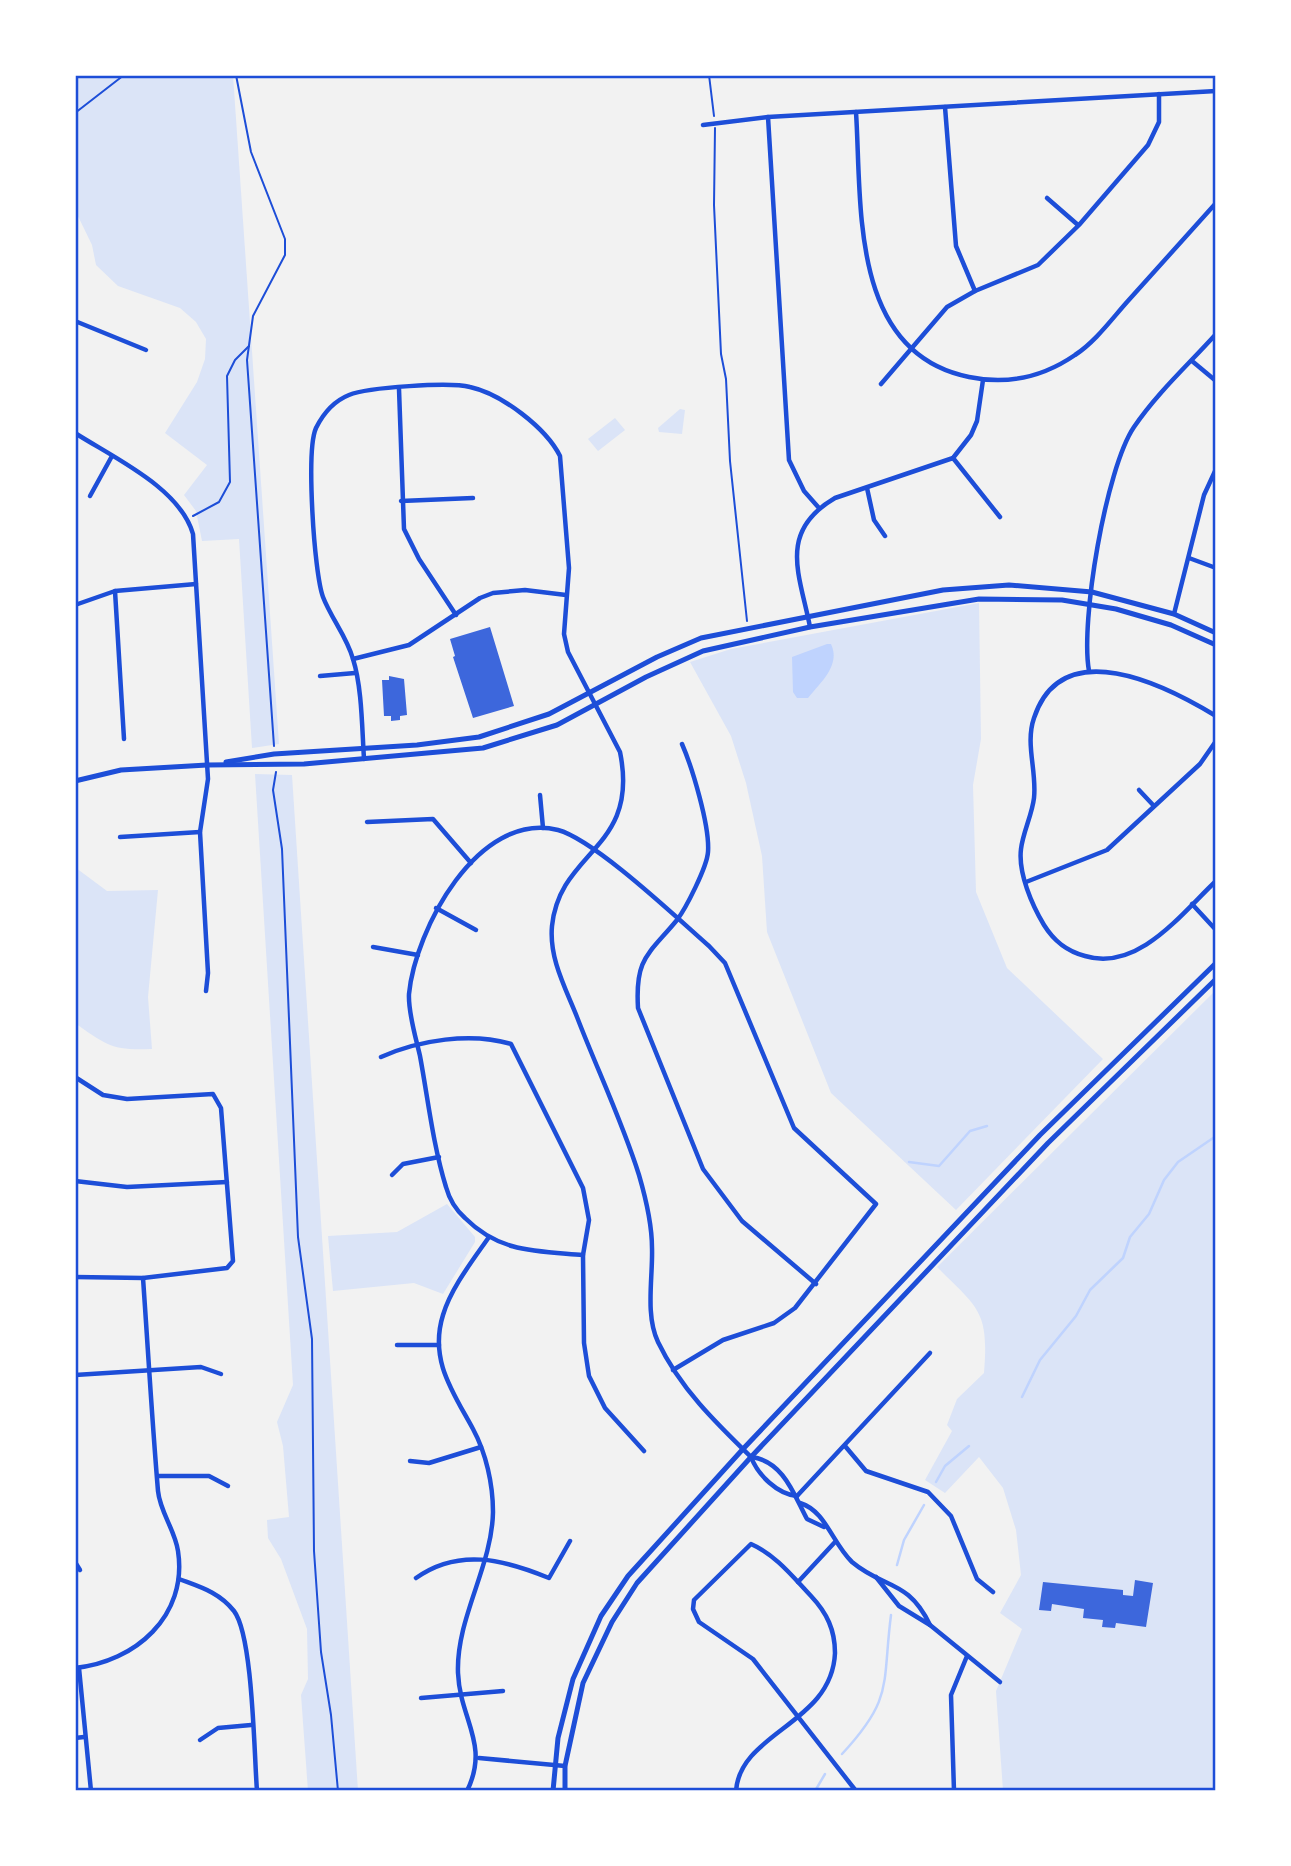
<svg xmlns="http://www.w3.org/2000/svg" width="1291" height="1866" viewBox="0 0 1291 1866" font-family="'Public Sans',sans-serif">
	<style>
		.green { fill: #dbe4f7 }
		.water { fill: #bfd3fe }
		.lines { fill: none; stroke-linecap: round; stroke-linejoin: round }
		.stream { stroke: #bfd3fe; stroke-width: 2.5 }
		.building { fill: #3d67dc }
		.path { stroke: #1d4ed8; stroke-width: 2 }
		.minor { stroke: #1d4ed8; stroke-width: 4.5 }
		.tertiary { stroke: #1d4ed8; stroke-width: 5 }
		.neatline { fill: none; stroke: #1d4ed8; stroke-width: 2.5 }
	</style>
	<rect width="100%" height="100%" fill="#f2f2f2"/>
	<g class="green">
		<path d="M75,75h158l46,669 -27,4 -13,-209 -37,2 -6,-30 -12,-16 23,-30 -42,-32 32,-51 8,-23 1,-20 -10,-17 -16,-14 -62,-22 -22,-21 -4,-20 -17,-35z"/>
		<path d="M680,409l5,1 -3,24 -23,-2 -1,-4z"/>
		<path d="M615,418l10,12 -27,21 -10,-12z"/>
		<path d="M979,603l2,136 -8,46 3,107 31,76 96,91 -147,151 -125,-117 -64,-161 -5,-76 -16,-73 -15,-47 -41,-74 41,-13z"/>
		<path d="M255,774l37,1 66,1016h-50l-7,-96 7,-16 -1,-50 -26,-70 -13,-21 -1,-18 22,-3 -6,-71 -6,-24 16,-37z"/>
		<path d="M75,863l1,5 31,23 51,-1 -10,107 4,52c-39,2 -46,-4 -77,-26z"/>
		<path d="M1216,990v801h-213l-7,-100 26,-62 -22,-16 21,-38 -5,-45 -13,-42 -24,-31 -34,36 -20,-13 27,-49 -5,-6 10,-26 27,-26c5,-62 -5,-64 -47,-106z"/>
		<path d="M447,1204l28,33v5l-32,52 -29,-11 -81,8 -5,-55 69,-4z"/>
	</g>
	<path class="water" d="M827,644h4c10,21 -10,38 -23,54h-11l-4,-6 -1,-35z"/>
	<g class="lines">
		<g class="stream">
			<path d="M909,1162l30,4 31,-35 17,-5"/>
			<path d="M1022,1397l18,-37 36,-44 14,-26 33,-32 7,-21 19,-23 15,-34 14,-18 38,-26"/>
			<path d="M936,1482l9,-16 24,-20"/>
			<path d="M897,1565l7,-25 20,-35"/>
			<path d="M842,1754c52,-56 40,-69 49,-139"/>
			<path d="M815,1791l10,-17"/>
		</g>
	</g>
	<g class="building">
		<path d="M490,627l24,79 -41,12 -20,-61 2,-1 -5,-17z"/>
		<path d="M389,676l15,3 3,36 -7,1v4l-9,1v-5h-7l-2,-36h7z"/>
		<path d="M1135,1580l18,3 -7,44 -30,-4 -1,5 -13,-1 1,-7 -20,-2 1,-9 -32,-5 -1,7 -12,-1 4,-28 80,8v5l10,1z"/>
	</g>
	<g class="lines">
		<g class="path">
			<path d="M236,75l15,77 34,87v16l-32,61 -6,44 27,386"/>
			<path d="M709,75l5,41"/>
			<path d="M75,113l49,-38"/>
			<path d="M715,128l-1,77 7,149 5,25 4,82 17,160"/>
			<path d="M193,516l26,-14 11,-20 -3,-106 8,-16 14,-14"/>
			<path d="M276,772l-3,18 9,59 16,388 14,102 2,212 7,101 10,63 7,76"/>
		</g>
		<g class="minor">
			<path d="M945,107l11,139 19,45"/>
			<path d="M856,112c6,92 -7,241 113,265 38,8 74,0 106,-22 20,-13 36,-35 52,-53 30,-33 59,-66 89,-99"/>
			<path d="M768,117l21,343 15,31 15,17"/>
			<path d="M703,125l65,-8 448,-26"/>
			<path d="M1047,198l31,27"/>
			<path d="M75,321l71,29"/>
			<path d="M1192,361l24,20"/>
			<path d="M881,384l66,-77 28,-16 63,-26 41,-40 69,-80 11,-23v-28"/>
			<path d="M399,389l5,140 15,30 37,56"/>
			<path d="M75,433c39,25 105,55 118,101l15,245 -8,53 8,141 -2,18"/>
			<path d="M953,458l47,59"/>
			<path d="M867,488l7,32 11,16"/>
			<path d="M90,496l22,-40"/>
			<path d="M401,501l72,-3"/>
			<path d="M1189,558l27,10"/>
			<path d="M115,591l9,148"/>
			<path d="M75,605l40,-14 81,-7"/>
			<path d="M1174,614l30,-119 12,-26"/>
			<path d="M810,627c-10,-52 -33,-95 25,-129l118,-40 18,-23 6,-14 6,-41"/>
			<path d="M353,659l56,-14 71,-47 13,-5 32,-3 41,5"/>
			<path d="M1089,671c-9,-49 17,-203 45,-244 23,-34 55,-63 82,-93"/>
			<path d="M320,676l35,-3"/>
			<path d="M1216,716c-51,-31 -154,-83 -182,2 -9,26 3,53 0,80 -2,17 -11,34 -13,51 -3,24 11,56 23,76 10,16 22,26 41,31 53,16 96,-42 131,-75"/>
			<path d="M682,744c10,23 28,82 26,108 -1,15 -22,56 -31,68 -29,35 -42,38 -39,88l65,161 39,52 74,63"/>
			<path d="M364,759c-2,-30 -2,-72 -11,-100 -6,-22 -22,-41 -30,-62 -9,-24 -17,-147 -7,-169 7,-14 18,-27 33,-33 19,-8 101,-13 121,-8 32,7 76,41 90,69l9,112 -5,66 4,18 52,100c20,98 -60,97 -68,174 -3,32 13,61 25,91 20,52 45,104 62,158 7,24 13,48 13,73 1,29 -7,67 6,94 22,46 57,80 93,115 7,18 26,37 46,39"/>
			<path d="M1139,790l15,16"/>
			<path d="M540,795l3,33"/>
			<path d="M367,822l66,-3 38,44"/>
			<path d="M120,837l80,-5"/>
			<path d="M1026,882l81,-32 93,-86 16,-23"/>
			<path d="M1192,904l24,26"/>
			<path d="M436,908l40,22"/>
			<path d="M373,947l45,8"/>
			<path d="M381,1057c38,-17 90,-25 130,-13l72,144 6,32 -6,35 1,88 5,33 16,32 39,43"/>
			<path d="M75,1077l28,18 24,4 86,-5 8,14 12,153 -6,7 -84,10 -68,-1"/>
			<path d="M392,1175l11,-11 36,-7"/>
			<path d="M75,1181l52,6 100,-5"/>
			<path d="M583,1255c-46,-4 -83,-2 -118,-37 -9,-8 -16,-20 -19,-31 -13,-42 -18,-88 -26,-131 -4,-18 -12,-43 -11,-62 6,-64 69,-184 149,-164 37,10 119,88 151,116l16,17 69,165 82,76 -81,104 -21,15 -51,17 -50,30"/>
			<path d="M397,1345h42"/>
			<path d="M75,1375l126,-8 20,7"/>
			<path d="M845,1446l21,25 62,21 23,24 26,63 16,13"/>
			<path d="M752,1457c32,5 42,38 55,62l17,8"/>
			<path d="M410,1461l19,2 52,-16"/>
			<path d="M158,1476h51l19,10"/>
			<path d="M797,1496l133,-143"/>
			<path d="M800,1503c26,8 32,40 52,59 32,27 56,17 78,63"/>
			<path d="M75,1562l5,8"/>
			<path d="M876,1577l23,29 31,19 70,57"/>
			<path d="M416,1578c42,-30 87,-19 133,0l21,-37"/>
			<path d="M179,1579c21,8 40,13 55,32 19,25 20,142 23,180"/>
			<path d="M798,1582l37,-40"/>
			<path d="M75,1668c60,-6 113,-52 103,-117 -3,-21 -18,-39 -20,-60 -6,-71 -10,-142 -15,-213"/>
			<path d="M79,1668l12,123"/>
			<path d="M421,1698l82,-7"/>
			<path d="M75,1738l9,-1"/>
			<path d="M200,1740l18,-12 33,-3"/>
			<path d="M479,1758l86,8"/>
			<path d="M467,1791c23,-47 -7,-71 -9,-118 -2,-55 34,-106 35,-161 0,-28 -7,-59 -20,-83 -20,-37 -44,-69 -30,-114 8,-27 30,-55 46,-78"/>
			<path d="M736,1791c4,-59 96,-67 99,-138 0,-23 -8,-40 -24,-57 -18,-19 -35,-41 -60,-52l-57,56 -1,9 6,13 54,37 103,132"/>
			<path d="M954,1791l-3,-96 16,-39"/>
		</g>
		<g class="tertiary">
			<path d="M226,762l48,-8 143,-9 62,-8 70,-23 108,-57 44,-19 242,-48 66,-5 83,7 82,22 42,19"/>
			<path d="M75,781l46,-11 86,-5 97,-1 179,-16 74,-23 89,-48 57,-26 107,-24 169,-28 83,1 54,9 55,16 45,20"/>
			<path d="M553,1791l5,-53 15,-59 28,-63 27,-40 115,-127 297,-314 176,-172"/>
			<path d="M565,1791v-25l18,-83 29,-61 25,-39 114,-126 297,-314 168,-164"/>
		</g>
	</g>
	<rect width="1291" height="1866" fill="none" stroke="#ffffff" stroke-width="154"/>
	<rect x="77" y="77" width="1137" height="1712" class="neatline"/>
</svg>
